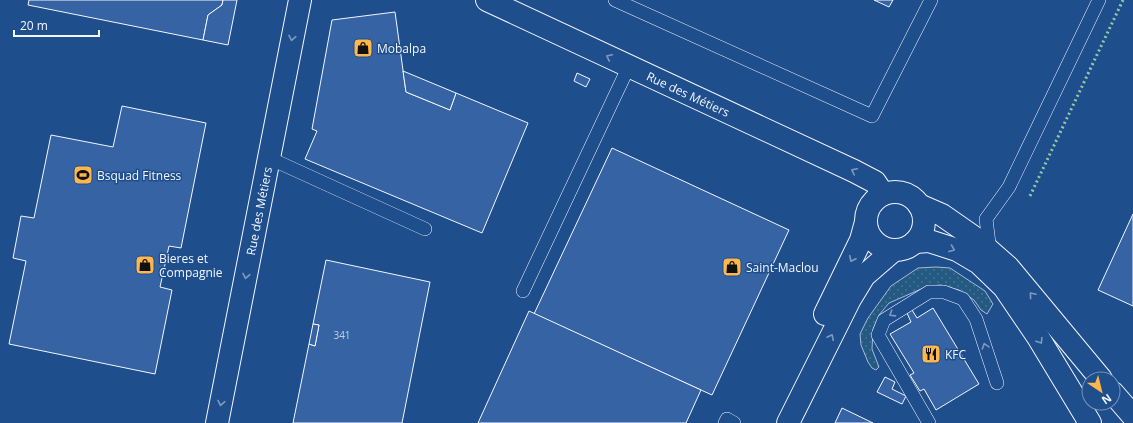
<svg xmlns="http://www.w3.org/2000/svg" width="1133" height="423" viewBox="0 0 1133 423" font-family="'Open Sans',sans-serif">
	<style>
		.grass { fill: url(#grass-dots); stroke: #a8bbd7 }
		.building { fill: #3563a3; stroke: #f2f6ff }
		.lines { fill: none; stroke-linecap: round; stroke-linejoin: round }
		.lane-casing { stroke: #f2f6ff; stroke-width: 14 }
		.street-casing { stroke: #f2f6ff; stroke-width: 24 }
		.lane { stroke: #1f4e8c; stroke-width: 13 }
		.street { stroke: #1f4e8c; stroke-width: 22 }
		.hedge { stroke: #97c8a6; stroke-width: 3; stroke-dasharray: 2 3; stroke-linecap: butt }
		.oneway { stroke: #7e9ac0 }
		.labels { text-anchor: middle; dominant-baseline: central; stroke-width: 3; stroke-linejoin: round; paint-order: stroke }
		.number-label { font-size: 10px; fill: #c3d1e8 }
		.poi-label { font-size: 12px; fill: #f2f6ff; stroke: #1f4e8c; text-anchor: start }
		.street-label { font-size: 12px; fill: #f2f6ff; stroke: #1f4e8c }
	</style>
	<defs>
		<pattern id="grass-dots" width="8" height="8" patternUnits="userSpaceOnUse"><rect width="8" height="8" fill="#245a82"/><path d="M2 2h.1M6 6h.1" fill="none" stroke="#447295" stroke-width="1.8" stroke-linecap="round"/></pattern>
	</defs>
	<rect width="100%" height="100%" fill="#1f4e8c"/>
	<path class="grass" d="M936,267l14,1 35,23 8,13 -6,10 -6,-4 -7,-10 -15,-10 -18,-5 -13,1 -39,17 -10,12 -6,14 -1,20 7,18 -3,3 -4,-2 -4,-6 -7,-17 -1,-11 8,-16 23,-32 27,-18z"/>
	<g class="building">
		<path d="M29,0h194l-1,5 -14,10 -5,25 -175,-35z"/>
		<path d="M223,0h14l-9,45 -25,-5 5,-25 14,-10z"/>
		<path d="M874,0h19l-4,7z"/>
		<path d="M395,12l11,80 44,18 6,-17 72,30 -46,110 -177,-74 12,-28 -5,-2 20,-109z"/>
		<path d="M403,71l53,22 -6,17 -44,-18z"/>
		<path d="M577,73l13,6 -4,8 -12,-6z"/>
		<path d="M122,106l84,17 -25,125 -12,-2 -9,41 12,3 -17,84 -146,-30 17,-83 -13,-3 8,-42 13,2 17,-83 62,12z"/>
		<path d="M612,148l177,82 -77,165 -178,-81z"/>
		<path d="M1133,214v92l-35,-16z"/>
		<path d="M326,260l104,22 -28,141h-109l16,-79 6,2 4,-21 -6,-1z"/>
		<path d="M933,308l46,76 -43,26 -12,-21 -4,2 -10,-16 4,-2 -24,-39 21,-12 -4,-9 5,-3 5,8z"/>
		<path d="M529,311l172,79 -15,33h-208z"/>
		<path d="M313,324l6,1 -4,21 -6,-2z"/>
		<path d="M885,377l10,5 -3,7 14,7 -4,8 -25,-12z"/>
		<path d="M842,408l31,15h-38z"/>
	</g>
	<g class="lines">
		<defs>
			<g id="lane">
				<path d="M615,0l257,116 59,-116"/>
				<path d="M269,158l156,71"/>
				<path d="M990,251l-4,-32 23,-32 90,-187"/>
				<path d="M523,291l106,-225"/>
				<path d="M725,423l2,-4 7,4"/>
				<path d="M929,423l-51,-88 6,-15 45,-28h15l19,7 13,20 21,64"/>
			</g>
			<g id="street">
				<path id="s1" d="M487,0l367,171 21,11 8,12"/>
				<circle cx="895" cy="221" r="29"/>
				<path d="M919,205l23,10 33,23 33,29 93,112"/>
				<path d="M915,242l14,-1 28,9 22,13 25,24 34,50 52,86"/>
				<path d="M825,314l36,-74 5,-18"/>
				<path d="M1113,393l20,23"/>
				<path id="s2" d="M217,423l83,-423"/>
				<path d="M788,423l62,-124 14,-23 30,-26"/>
			</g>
		</defs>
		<use href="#lane" class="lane-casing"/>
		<use href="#street" class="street-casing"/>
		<use href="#lane" class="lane"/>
		<use href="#street" class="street"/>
		<path class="hedge" d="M1030,196l93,-196"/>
	</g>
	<defs><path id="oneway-chevron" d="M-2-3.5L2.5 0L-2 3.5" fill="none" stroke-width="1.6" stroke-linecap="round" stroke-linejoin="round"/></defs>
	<g class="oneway">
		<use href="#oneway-chevron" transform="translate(292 38) rotate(101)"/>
		<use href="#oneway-chevron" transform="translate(609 57) rotate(-155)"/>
		<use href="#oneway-chevron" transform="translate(854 171) rotate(-154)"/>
		<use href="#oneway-chevron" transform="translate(952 249) rotate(21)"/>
		<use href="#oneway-chevron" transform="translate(852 259) rotate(116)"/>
		<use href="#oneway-chevron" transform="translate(246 276) rotate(101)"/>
		<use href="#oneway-chevron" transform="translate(1032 295) rotate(-130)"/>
		<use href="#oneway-chevron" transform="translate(892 314) rotate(148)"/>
		<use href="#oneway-chevron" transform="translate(831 337) rotate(-64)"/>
		<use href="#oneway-chevron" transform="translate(1040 341) rotate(58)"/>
		<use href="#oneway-chevron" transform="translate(985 346) rotate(-108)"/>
		<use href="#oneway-chevron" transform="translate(221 403) rotate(101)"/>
	</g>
	<defs>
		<symbol id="shop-square" viewBox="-11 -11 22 22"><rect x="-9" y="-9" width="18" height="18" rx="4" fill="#ffb74d" stroke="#1f4e8c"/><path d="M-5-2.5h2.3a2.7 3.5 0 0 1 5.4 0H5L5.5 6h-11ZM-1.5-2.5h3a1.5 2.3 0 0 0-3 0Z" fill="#111"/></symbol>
		<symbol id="stadium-square" viewBox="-11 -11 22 22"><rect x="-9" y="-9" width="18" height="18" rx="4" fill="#ffb74d" stroke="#1f4e8c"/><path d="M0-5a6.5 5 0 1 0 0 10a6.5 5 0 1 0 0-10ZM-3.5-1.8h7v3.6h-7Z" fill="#111"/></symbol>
		<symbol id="restaurant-square" viewBox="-11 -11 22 22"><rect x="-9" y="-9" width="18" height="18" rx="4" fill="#ffb74d" stroke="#1f4e8c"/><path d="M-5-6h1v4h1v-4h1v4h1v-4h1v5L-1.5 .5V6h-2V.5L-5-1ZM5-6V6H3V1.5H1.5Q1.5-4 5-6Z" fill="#111"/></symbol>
	</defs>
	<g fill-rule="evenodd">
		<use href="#shop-square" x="352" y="37" width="22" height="22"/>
		<use href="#stadium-square" x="72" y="164" width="22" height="22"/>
		<use href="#shop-square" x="134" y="254" width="22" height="22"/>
		<use href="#shop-square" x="721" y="256" width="22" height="22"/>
		<use href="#restaurant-square" x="920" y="343" width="22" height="22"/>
	</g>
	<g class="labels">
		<g class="number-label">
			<text x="342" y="335">341</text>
		</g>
		<g class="poi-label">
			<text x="377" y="48">Mobalpa</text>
			<text x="97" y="175">Bsquad Fitness</text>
			<text x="159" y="258">Bieres et<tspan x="159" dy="14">Compagnie</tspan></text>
			<text x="746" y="267">Saint-Maclou</text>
			<text x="945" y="354">KFC</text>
		</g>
		<g class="street-label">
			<text stroke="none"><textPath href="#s1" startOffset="222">Rue des Métiers</textPath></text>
			<text stroke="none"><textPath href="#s2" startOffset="216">Rue des Métiers</textPath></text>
		</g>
	</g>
	<g transform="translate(1101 391) rotate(145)"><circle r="19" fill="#1f4e8c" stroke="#7391ba"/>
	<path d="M0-3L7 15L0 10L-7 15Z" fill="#ffb74d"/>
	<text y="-6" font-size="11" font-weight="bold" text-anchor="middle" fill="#f2f6ff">N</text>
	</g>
	<path d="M14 30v6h85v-6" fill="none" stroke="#f2f6ff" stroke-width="2"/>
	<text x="20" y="30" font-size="12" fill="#f2f6ff" stroke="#1f4e8c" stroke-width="3" paint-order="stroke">20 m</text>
</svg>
